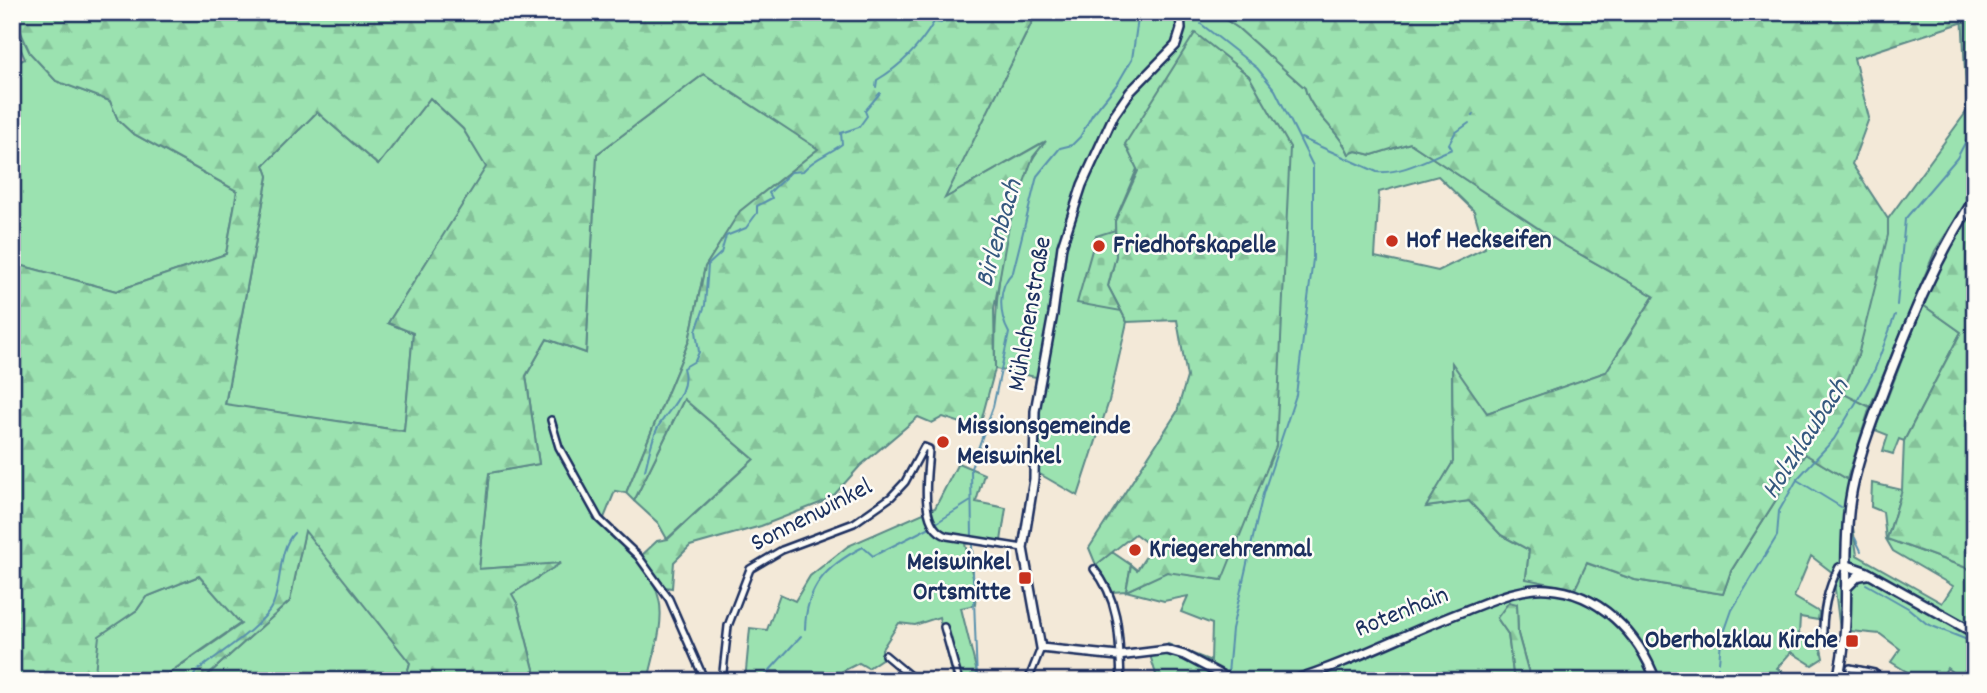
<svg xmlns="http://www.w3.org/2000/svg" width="1987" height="693" viewBox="0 0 1987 693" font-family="Dekko,sans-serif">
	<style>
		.grass { fill: #9be2b0; stroke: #5b8887; stroke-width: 2; fill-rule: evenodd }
		.forest { fill: url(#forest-firs); stroke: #5b8887; stroke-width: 2; fill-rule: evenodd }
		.cemetery { fill: url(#cemetery-stones); stroke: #5b8887; stroke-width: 2 }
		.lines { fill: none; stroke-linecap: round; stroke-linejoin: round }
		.stream { stroke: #5990ad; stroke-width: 2 }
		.minor-casing { stroke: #1b2f5e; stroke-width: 10 }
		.tertiary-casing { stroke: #1b2f5e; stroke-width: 12 }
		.secondary-casing { stroke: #1b2f5e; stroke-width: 13 }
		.minor { stroke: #fdfcf7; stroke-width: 5 }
		.tertiary { stroke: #fdfcf7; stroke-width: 7 }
		.secondary { stroke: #fdfcf7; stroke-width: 8 }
		.poi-dot { fill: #c8321e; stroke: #fdfcf7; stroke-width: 2.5 }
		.labels { text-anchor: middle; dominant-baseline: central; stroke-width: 5; stroke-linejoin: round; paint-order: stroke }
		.poi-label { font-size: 26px; font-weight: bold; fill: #1b2f5e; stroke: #fdfcf7; text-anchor: start }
		.street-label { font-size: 26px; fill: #1b2f5e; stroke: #fdfcf7 }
		.water-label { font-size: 28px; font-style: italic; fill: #35587f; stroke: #fdfcf7 }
	</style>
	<defs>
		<pattern id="forest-firs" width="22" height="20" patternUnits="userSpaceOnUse" patternTransform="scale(1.75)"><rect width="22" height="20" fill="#9be2b0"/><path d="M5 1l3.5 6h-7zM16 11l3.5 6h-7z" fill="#85c29a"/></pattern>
		<pattern id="cemetery-stones" width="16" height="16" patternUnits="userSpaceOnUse" patternTransform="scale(1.75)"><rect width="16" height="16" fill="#9be2b0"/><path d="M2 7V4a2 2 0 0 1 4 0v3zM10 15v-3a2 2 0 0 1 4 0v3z" fill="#85c29a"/></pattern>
	</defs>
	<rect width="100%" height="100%" fill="#f3e9d8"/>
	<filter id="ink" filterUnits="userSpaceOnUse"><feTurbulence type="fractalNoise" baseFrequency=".0143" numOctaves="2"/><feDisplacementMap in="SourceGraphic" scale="14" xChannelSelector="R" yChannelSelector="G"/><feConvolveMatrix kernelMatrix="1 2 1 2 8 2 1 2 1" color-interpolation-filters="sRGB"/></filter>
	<g filter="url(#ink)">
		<g class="grass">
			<path d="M1037,12h177l24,16 67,60c5,24 34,42 44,66l7,-3 16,4 38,-12 152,101 92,52 -48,76 -119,41 -35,-48 1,97 -26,45 42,-6 32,34 28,15 -3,28 60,-15 49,17 88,14 8,-23 74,-117 42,25 11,-1 -6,43 5,34 85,48 11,-17 -60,-35 -7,-12 -3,-27 -12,-5 1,-24 30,7 -15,49 88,32v110h-12l-16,-13 -7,13h-18l-31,-19 9,-13 -20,-15 -40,-4 -7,-57 -22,-17 -17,41 25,15 -1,8 -18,-3 -1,18 20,4 4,19 -11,7 -21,-13 -14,16 21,13h-267l-13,-47 -1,-30 -20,14 11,16 6,47h-356l-8,-26 18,-11 43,17 1,-37 -31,-12 7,-16 -24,5 -38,-10 -14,1 -16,-27 16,-13 19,13 -5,26 41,-20 55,9 27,-504 -55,-42 -79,187 1,35 -8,30 19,36 -18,79 -31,95 -47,-27 -1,-44 6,-48 -41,-8c-1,-72 7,-167 48,-227l-99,57zM1438,176l36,35 11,37 -47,23 -63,-14 4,-65z"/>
			<path d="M1962,12h13v177l-40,62 -65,156 -28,-13 16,-39 30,-136 79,-108z"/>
			<path d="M12,17l18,36 26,28 54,20 8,19 14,13 105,58 -11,63 -110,37 -104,-28v-198l13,-6 -13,-29z"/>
			<path d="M704,74l115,75 -78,62 -36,56 -16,74 -63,152 -11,-2 -11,27 1,5c20,18 48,48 54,76 6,24 -6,58 -11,82h-111l-20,-78 -6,-9 48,-30 -80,5 10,-96 50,-9 -13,-88 21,-37 39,14 11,-199z"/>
			<path d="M430,98l33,31 24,38 -99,156 25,10 -9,98 -179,-26 43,-229 -4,-11 53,-53 61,53z"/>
			<path d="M1923,305l38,27 -57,109 -5,-2 -6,15 -10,-3 5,-16 -13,-5z"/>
			<path d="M684,399l70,60 -87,80 -9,-16 -24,-22z"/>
			<path d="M958,463l26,11 -8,28 30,6 -5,33 -36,3 11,46 -1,15 -14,3 18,73h-25l-15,-64 -24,8 -16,-2 -17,26 1,9 -15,10 -9,-5 -18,9 -71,-1 -8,10h-17l5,-53 17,2 13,-36 15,7 15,-25 38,-30 87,-38z"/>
			<path d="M305,530l105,133 -5,18h-204l89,-80z"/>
			<path d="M199,576l42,47 -81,56 -66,2 4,-45 39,-26 9,-13z"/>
		</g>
		<g class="forest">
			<path d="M12,12h1025l-92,186 101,-57 -13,16 -24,68 -15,84 1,60 -16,60 -36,-12 -11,6 -14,-6 -58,49 -25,28 -15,9 -59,23 -71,20 -16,16 -2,26 -7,-1 -24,-31 16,-15 11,-2 86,-80 -70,-60 -50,102 -8,-8 63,-152 16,-74 35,-56 78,-62 -114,-75 -107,80 -11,199 -39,-14 -21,37 13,88 -50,9 -10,96 82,-6 -49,31 5,9 20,78h-132l5,-18 -105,-132 -15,70 -89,80h-69l29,-2 80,-55 -42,-48 -53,21 -9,13 -38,26 -5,45h-82v-418l104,28 110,-37 11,-63 -105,-58 -14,-13 -8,-19 -54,-20 -26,-28zM430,98l33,31 23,38 -98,156 25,10 -9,98 -179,-27 43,-228 -4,-11 53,-53 61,53z"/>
			<path d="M1214,12h748l2,10 -110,36 15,60 -17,46 36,55v16l-30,120 -16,38 28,14 -23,72 -42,-25 -74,117 -8,23 -88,-14 -48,-17 -12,26 -49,-10 3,-29 -28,-15 -32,-34 -43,6 27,-45 -1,-99 35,50 119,-41 48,-76 -92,-52 -152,-101 -38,12 -16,-4 -7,3c-10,-24 -39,-42 -44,-66l-67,-60z"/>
			<path d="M1195,33l54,43 41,71 -14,299 -54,134 -55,-8 -41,19 5,-26 6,5 15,-23 -17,-13 -39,31 -7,-17 88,-136 10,-35 -10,-57 -50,2 -19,-36 8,-30 -1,-35 23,-50 -13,-27z"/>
			<path d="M1975,208v363l-88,-32 15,-49 2,-49 57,-109 -38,-27 29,-61z"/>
			<path d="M1509,602l8,2 1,30 13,47h-17l-6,-47 -11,-16z"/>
		</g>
		<path class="cemetery" d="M1115,230l1,26 -8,30 13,25 -44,-8 19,-67z"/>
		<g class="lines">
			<g class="stream">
				<path d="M1201,24l56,44 18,22 38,76v93l-17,136 -33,99 -31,135 -4,45"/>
				<path d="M876,87l1,-7c24,-14 43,-34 57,-58l7,1 5,-11"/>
				<path d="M1473,116l1,-2"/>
				<path d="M1301,138l76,34c26,2 51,-14 75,-23l-3,-5 6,-11 14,-10"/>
				<path d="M1897,305l8,-86 52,-61 18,-34"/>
				<path d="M645,470c4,-14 6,-30 13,-43 10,-17 33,-36 25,-59l12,-7 4,-9 -3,-21 9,-26 3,-40 13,-12 5,-17 20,-8 11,-15v-7l15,-8 -3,-5 22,-21 12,-1c12,-14 25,-16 39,-27l-1,-11 18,-6 8,-11 -2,-5 15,-18"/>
				<path d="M1797,480l44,27"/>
				<path d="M936,523l35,-22"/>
				<path d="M972,537l-1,-69 22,-61 16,-74c-10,-18 -12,-46 4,-61l24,-96 23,-28 12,-3 8,-8 12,-22 26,-32 14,-24 7,-47"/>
				<path d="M1855,538l6,13"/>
				<path d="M972,545l5,136"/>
				<path d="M1866,584l42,24 19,16 48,19"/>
				<path d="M805,629c1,-42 21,-63 58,-82l10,9 57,-29"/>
				<path d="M1719,662l2,-21 11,-31 45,-74 2,-25 19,-33 36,-39 23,-38 18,-32 20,-54"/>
				<path d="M191,681l5,-9c20,-17 67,-45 77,-68 9,-21 5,-55 21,-71"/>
				<path d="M760,681l41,-45"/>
				<path d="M1714,681l4,-14"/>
			</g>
			<defs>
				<g id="minor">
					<path d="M551,420l8,27 40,72 39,37 31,43 36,82"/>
					<path d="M1094,569c27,32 25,72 27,112"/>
					<path d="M944,627l15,54"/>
					<path d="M1823,640c-1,-26 4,-51 16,-73l7,-2"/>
					<path d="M885,655l31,26"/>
					<path d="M1850,668l24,5 10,8"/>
					<path d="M722,681l6,-55 22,-57 32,-19 72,-27 37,-26 14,-15 19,-35 5,2c-1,24 -12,78 18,87l76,12"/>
					<path d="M1028,681l13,-33"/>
				</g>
				<g id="tertiary">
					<path d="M1180,12l1,17 -5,16 -46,47 -16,23 -32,70 -20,61 -9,68 -18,97 -1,68 -11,69 18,100 77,8 49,-6 17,5 49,26"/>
					<path d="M1290,681c59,-18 116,-48 174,-70 26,-10 55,-24 83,-22 52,3 92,45 109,92"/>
				</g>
				<g id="secondary">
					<path d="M1846,565l20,7 109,61"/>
					<path d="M1846,588l12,-12 11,-2"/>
					<path d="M1837,681c16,-59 4,-120 13,-180 6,-40 22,-79 36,-117 27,-69 48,-123 89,-186"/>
				</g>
			</defs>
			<use href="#minor" class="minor-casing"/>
			<use href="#tertiary" class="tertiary-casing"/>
			<use href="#secondary" class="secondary-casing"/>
			<use href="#minor" class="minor"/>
			<use href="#tertiary" class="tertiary"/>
			<use href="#secondary" class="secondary"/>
		</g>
	</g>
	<g class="poi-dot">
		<circle cx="1392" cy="241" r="7"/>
		<circle cx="1099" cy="246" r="7"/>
		<circle cx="943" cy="442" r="7"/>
		<circle cx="1135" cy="550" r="7"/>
		<rect x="1018" y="571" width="14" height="14" rx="3.5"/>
		<rect x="1845" y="634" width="14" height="14" rx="3.5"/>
	</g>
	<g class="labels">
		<g class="poi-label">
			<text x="1406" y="241">Hof Heckseifen</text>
			<text x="1113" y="246">Friedhofskapelle</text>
			<text x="957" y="427">Missionsgemeinde<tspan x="957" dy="30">Meiswinkel</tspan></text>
			<text x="1149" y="550">Kriegerehrenmal</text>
			<text x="1011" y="563" text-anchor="end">Meiswinkel<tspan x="1011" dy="30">Ortsmitte</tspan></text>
			<text x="1838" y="641" text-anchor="end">Oberholzklau Kirche</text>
		</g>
		<g class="street-label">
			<text transform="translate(1031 314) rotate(-80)">Mühlchenstraße</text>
			<text transform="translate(812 516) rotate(-27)">Sonnenwinkel</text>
			<text transform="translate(1402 613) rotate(-22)">Rotenhain</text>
		</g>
		<g class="water-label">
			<text transform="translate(1001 234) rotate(-74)">Birlenbach</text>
			<text transform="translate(1807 440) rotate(-57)">Holzklaubach</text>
		</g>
	</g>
	<rect width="1987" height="693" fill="none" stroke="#fdfcf7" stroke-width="42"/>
	<rect x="21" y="21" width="1945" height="651" fill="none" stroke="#1b2f5e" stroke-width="2.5" filter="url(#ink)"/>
</svg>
